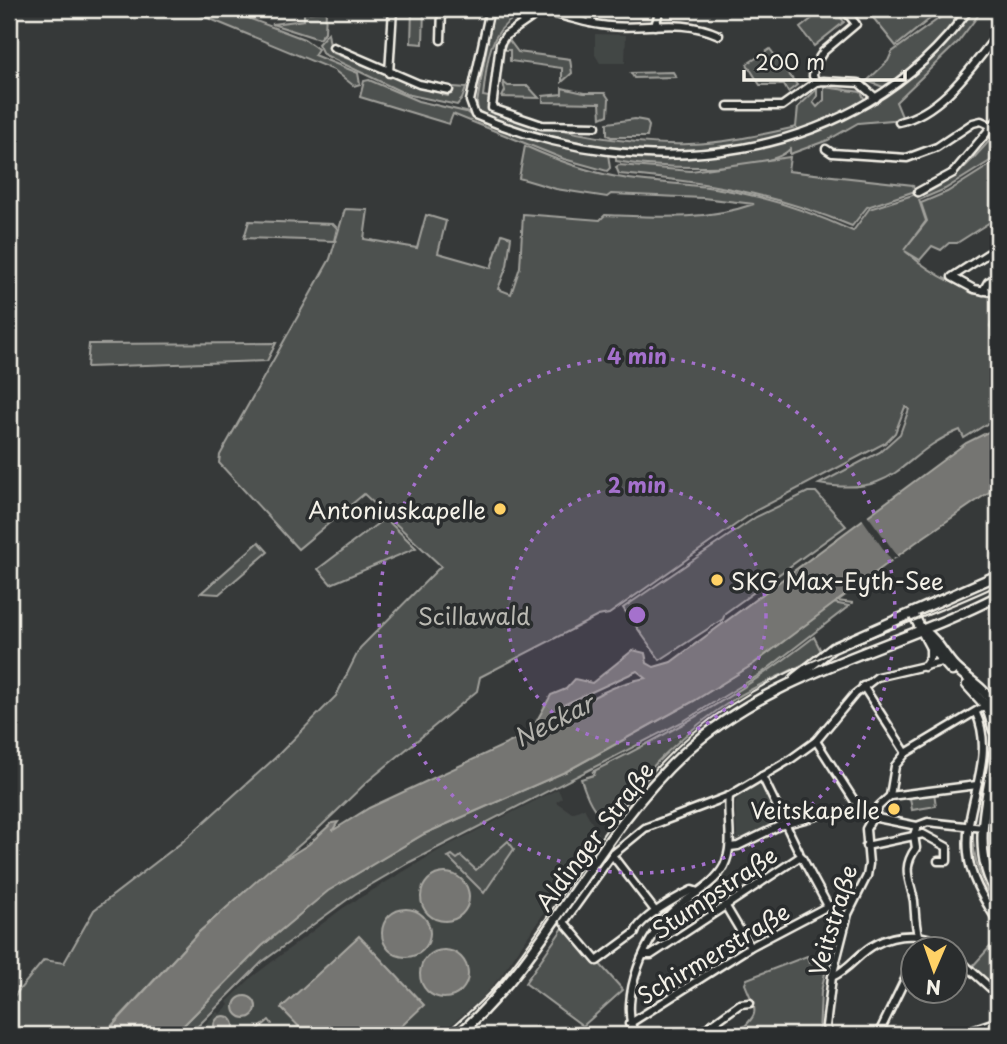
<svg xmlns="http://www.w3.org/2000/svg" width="1007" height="1044" viewBox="0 0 1007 1044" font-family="'Playpen Sans',sans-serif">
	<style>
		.built { fill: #434645 }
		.green { fill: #4e514f; stroke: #a1a19c; stroke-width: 2 }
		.water { fill: #757572; stroke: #a8a7a1; stroke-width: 2; fill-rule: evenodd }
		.pier { fill: #363939 }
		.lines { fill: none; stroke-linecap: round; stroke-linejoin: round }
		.stream { stroke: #a8a7a1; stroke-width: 2 }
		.minor-casing { stroke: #f4f1e8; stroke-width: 11 }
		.major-casing { stroke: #f4f1e8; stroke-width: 13 }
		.minor { stroke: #2a2d2e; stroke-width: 6 }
		.major { stroke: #2a2d2e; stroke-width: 8 }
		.tram { stroke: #f4f1e8; stroke-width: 2 }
		.ring { fill: none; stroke: #a571cd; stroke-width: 3.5; stroke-dasharray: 3.5 7 }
		.poi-dot { fill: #ffd166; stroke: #2a2d2e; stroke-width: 2.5 }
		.labels { text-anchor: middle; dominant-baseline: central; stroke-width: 7; stroke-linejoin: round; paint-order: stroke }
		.poi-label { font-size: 23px; fill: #f4f1e8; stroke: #2a2d2e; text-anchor: end }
		.park-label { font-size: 23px; fill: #bab9b2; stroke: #2a2d2e }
		.street-label { font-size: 23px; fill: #f4f1e8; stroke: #2a2d2e }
		.water-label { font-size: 24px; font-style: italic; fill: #b4b3ad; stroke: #2a2d2e }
		.centre { fill: #a571cd; stroke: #2a2d2e; stroke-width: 3.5 }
		.ring-label { font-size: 21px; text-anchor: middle; font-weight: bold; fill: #a571cd; stroke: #2a2d2e; stroke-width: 7; stroke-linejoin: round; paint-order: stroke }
	</style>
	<rect width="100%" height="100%" fill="#363939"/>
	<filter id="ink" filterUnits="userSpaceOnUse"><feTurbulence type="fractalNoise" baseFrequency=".0143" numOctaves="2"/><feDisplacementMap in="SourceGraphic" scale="14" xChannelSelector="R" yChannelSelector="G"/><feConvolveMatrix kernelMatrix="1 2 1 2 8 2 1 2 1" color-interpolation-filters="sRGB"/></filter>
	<g filter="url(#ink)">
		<g class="built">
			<path d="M595,34l31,1 -1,28h-25l-5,-8z"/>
			<path d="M763,782l18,38 -44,21 -2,-36 4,-10z"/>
			<path d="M558,789l4,9 -6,4 16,11 12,-5 14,26 -98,143 -20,23 -41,35h-245l23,-23 3,2 9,-9 -2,-3 25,-25 91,-69 100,-60z"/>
		</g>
		<g class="green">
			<path d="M186,9h38l80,30 14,10 -4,6 44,18 2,11 -6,2 -20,-16z"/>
			<path d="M412,9h12l-1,35 -12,-1z"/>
			<path d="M501,9h22l3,4 -8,10 -5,-4c-27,16 -26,50 -30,77l6,1 -1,10 5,5c60,18 133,34 196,32 36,-1 71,-9 107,-17l2,-20 19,-18v7l-4,6 4,5 7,-7v-13l37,5 3,6 -2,6c-46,20 -92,40 -142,47 -61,9 -187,-11 -242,-40l-1,-8 15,-86 3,-7z"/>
			<path d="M824,9h11l9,13 -30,24 -14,-18z"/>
			<path d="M866,9h76l-46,37z"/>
			<path d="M946,9h17l-30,40 -47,39 -19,-7 21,-20 4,-9 56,-40z"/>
			<path d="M971,9h12l-25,33 -62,60 7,17 -45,4 -30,17 -38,14v-5c-24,25 -139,19 -174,12v-6c141,14 271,-28 355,-146z"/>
			<path d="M326,11l-1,21 -6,7 -47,-15 32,-4v-7z"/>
			<path d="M328,33l3,19 89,36 23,3v4l5,1 6,-9 12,1 -4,11 -5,6 -51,-11 -83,-40 -5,-10z"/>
			<path d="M509,40l9,12 52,7 2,14 -10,9v-14l-52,-7v-11h-8z"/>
			<path d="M770,49l27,36 -9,7 -4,-7h-24l-13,-21z"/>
			<path d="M673,72l3,5 -42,1 -3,-5z"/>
			<path d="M369,80l49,21 48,11 16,11 126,31 2,14 -3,3 -43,-12 -111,-45 -4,10 -89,-27 4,-16z"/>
			<path d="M503,82l5,4h20l11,12 -37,-1 3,-6z"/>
			<path d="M562,88l22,5h21l4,6 -1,16 -7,3 -1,-15 -57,-1v-6l19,-2z"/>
			<path d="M635,119l11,2 3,5 -2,11h-36l-4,-2v-12z"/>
			<path d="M997,132l1,24 -53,33 -26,11 7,21 -22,29 23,-29 -6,-18 26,-11 51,-32v57l-41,26h-8l-8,7 -9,-4 -12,14 -15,-9c26,22 59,42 93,44v122l-34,21 -4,-8c-61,24 -59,68 -141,54l61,-32 20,-18 9,-25 -4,-2 -10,26 -10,10 -130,68 -146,103 -11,2 -118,61 -3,14 -109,90 -51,49 -118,102 -96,103h-94v-33l35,-42 20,3 30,-53 87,-67 94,-85 61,-62 24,-48 81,-82 -77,-72 -66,55 -79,-86 1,-8 110,-196 15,-50 23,1 -4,29 53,9 9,-33 20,6 -8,32 53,15 11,-34 9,3 -4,29 -9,23 13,5 9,-27 3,-53 77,6 5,-5c51,2 100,6 149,-11l-51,-6 -92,-4 -4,3 -51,-8 -37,-11 6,-32c29,13 60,25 92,31 32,6 64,6 97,11 47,7 95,23 139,43l16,-22 47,-15 2,3c37,-16 53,-35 79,-65z"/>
			<path d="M790,157l-2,14 125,14 2,6 -48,16 -15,19c-79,-33 -149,-45 -233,-52l-3,-7 3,-2 72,6z"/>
			<path d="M249,221l84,3 4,4 -3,13 -90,-3z"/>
			<path d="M276,343l-9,18 -180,6 2,-23z"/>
			<path d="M808,492h8l30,34 -121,87 -2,6 -63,41 -37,-52 133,-91z"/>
			<path d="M385,518l31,30 -85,36 -13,-15z"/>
			<path d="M259,542l9,10 -49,42 -18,-1z"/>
			<path d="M833,603l16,3 -87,67 -80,49 -272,140 -55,32 -93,68 -73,73h-15l88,-89 65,-55 97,-57 143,-63 127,-70 58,-36z"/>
			<path d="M814,637l7,14 -3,5c-27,16 -56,26 -82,42 -50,31 -96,77 -130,126 -14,-17 -18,-23 -25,-45l13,-4 1,-3h-3c79,-39 153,-81 222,-135z"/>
			<path d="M998,762v126l-14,-38z"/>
			<path d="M934,792l2,14 -24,4 -2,-12z"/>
			<path d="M508,841l6,8 -30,44 -36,-36 4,-2 5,4 4,-3 15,14z"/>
			<path d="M565,925l58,65 -40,36 -58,-43z"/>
			<path d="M998,938v54l-27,-24z"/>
			<path d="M829,954l-8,38 -2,43h-83c25,-24 21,-21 9,-51l2,-5 60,-23 2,6z"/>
		</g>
		<g class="water">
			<path d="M998,427v59l-83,57 -163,122 -58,36 -127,70 -143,63 -96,57 -66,55 -88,89h-70l94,-102 73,-65 38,-24 23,-21 6,-1 -6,9 37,-23 161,-75 21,-38 15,-6 9,-10 17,4 41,-33 12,3 2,10 7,4 17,-5 295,-219zM637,671l9,7c-27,4 -69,25 -89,43l-5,-4 7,-10z"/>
			<circle cx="445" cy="897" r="24"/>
			<circle cx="406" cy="933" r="24"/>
			<path d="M359,936l65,69 -32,30h-85l-26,-27z"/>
			<circle cx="444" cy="974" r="24"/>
			<circle cx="245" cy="1007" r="11"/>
			<circle cx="224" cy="1026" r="10"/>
		</g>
		<path class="pier" d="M866,513l33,45 -5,-1 -1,6 -32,-46z"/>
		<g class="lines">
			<g class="stream">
				<path d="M837,601l16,2"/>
				<path d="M973,831c-1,29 10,56 25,81"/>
				<path d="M252,1035l17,-15 3,4"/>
			</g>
			<defs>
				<g id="minor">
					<path d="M490,9l-20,92 5,14c167,72 383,51 494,-106"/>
					<path d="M533,9l-2,9 -26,18 -5,8 -8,64 50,17 54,1"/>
					<path d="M537,9c21,5 43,13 64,16 43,7 75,-9 118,10"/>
					<path d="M590,23l5,-14"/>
					<path d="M655,26l5,-17"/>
					<path d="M441,40l1,-31"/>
					<path d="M333,47l86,37 30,6"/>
					<path d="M389,73l4,-64"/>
					<path d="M816,82l-3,-6 1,-10 9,-14 33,-28 -12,-15"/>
					<path d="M728,106h54l34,-24 7,-1 36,2 17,15"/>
					<path d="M899,122c44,-10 73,-56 99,-88"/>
					<path d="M826,149l6,4 75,5 30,-11 36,-24 8,-2 11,5"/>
					<path d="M918,192l35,-19 45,-54"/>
					<path d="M998,247l-46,30 22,12 24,4"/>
					<path d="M983,291l5,-9 10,-5"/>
					<path d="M995,326l3,4"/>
					<path d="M924,667l6,-10v-11"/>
					<path d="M863,686l43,67"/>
					<path d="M976,713c21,46 -13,92 -8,140 2,26 17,48 30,69"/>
					<path d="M816,741l45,70"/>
					<path d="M762,776l37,76"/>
					<path d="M890,796l87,-11"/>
					<path d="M830,812l31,-1 11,6 45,9 11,-4 55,6"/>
					<path d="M917,826l-3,9 2,13c-15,21 -6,31 -2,53 1,11 1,23 4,34"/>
					<path d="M866,846l57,-12 24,13v14h-9"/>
					<path d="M730,847l8,-1 41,-20 41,-11"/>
					<path d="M612,855l44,57"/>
					<path d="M698,892l-6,-2c-14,7 -53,28 -57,43l-38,28 -33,-39 48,-67 33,-27 84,-32 62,-37 25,-18 39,-47 22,-17 69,-16"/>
					<path d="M725,905l25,42"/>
					<path d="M645,955h6l150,-99 27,50"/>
					<path d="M954,955l44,40"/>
					<path d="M832,977c18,-8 27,-25 44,-33 23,-12 53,-12 72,6"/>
					<path d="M629,1024l121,-77 78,-41 25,-8"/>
					<path d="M635,1035c-17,-36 11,-102 41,-127 16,-13 38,-23 48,-42 11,-23 2,-46 5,-70"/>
					<path d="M697,1035l43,-31 10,-1"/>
					<path d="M829,1035l-3,-9 6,-49 16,-63 19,-38 2,-12 -3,-35 13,-23 11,-10 5,-30 11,-13 92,-55"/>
					<path d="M878,1035l34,-70"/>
					<path d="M957,1035l41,-14"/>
				</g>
				<g id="major">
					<path d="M913,614l17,32 22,25"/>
					<path d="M923,630c14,9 20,24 31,36 11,12 31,22 38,37 9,18 5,34 2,52 -7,46 -24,98 4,140"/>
					<path d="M795,678l38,-30 165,-73"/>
					<path d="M967,685l20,22 7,23"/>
					<path d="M458,1035c91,-80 136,-198 225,-281 89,-83 210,-104 315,-158"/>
				</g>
			</defs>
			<use href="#minor" class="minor-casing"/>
			<use href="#major" class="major-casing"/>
			<use href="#minor" class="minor"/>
			<use href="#major" class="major"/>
			<path class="tram" d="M443,1035c20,-17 41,-35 58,-55 66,-81 110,-179 192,-247 88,-75 203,-99 305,-148"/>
		</g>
	</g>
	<circle cx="637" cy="615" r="129" fill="#a571cd" fill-opacity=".12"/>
	<g class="ring">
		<circle cx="637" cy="615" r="129"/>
		<circle cx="637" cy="615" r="258"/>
	</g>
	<g class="poi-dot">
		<circle cx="500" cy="509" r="7"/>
		<circle cx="717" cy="580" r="7"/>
		<circle cx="894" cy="809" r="7"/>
	</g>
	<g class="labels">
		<g class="poi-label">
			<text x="486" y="509">Antoniuskapelle</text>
			<text x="731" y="580" text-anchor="start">SKG Max-Eyth-See</text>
			<text x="880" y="809">Veitskapelle</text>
		</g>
		<g class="park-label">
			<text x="474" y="615">Scillawald</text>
		</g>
		<g class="street-label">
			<text transform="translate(594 836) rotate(-53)">Aldinger Straße</text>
			<text transform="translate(714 892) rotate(-34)">Stumpstraße</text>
			<text transform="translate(832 920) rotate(-73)">Veitstraße</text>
			<text transform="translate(713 953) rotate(-31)">Schirmerstraße</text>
		</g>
		<g class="water-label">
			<text transform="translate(553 720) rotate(-27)">Neckar</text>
		</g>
	</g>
	<circle cx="637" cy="615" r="10" class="centre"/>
	<g class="ring-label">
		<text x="637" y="364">4 min</text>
		<text x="637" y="493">2 min</text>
	</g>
	<rect width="1007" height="1044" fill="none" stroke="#2a2d2e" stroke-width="35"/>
	<rect x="18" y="18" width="972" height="1009" fill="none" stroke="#f4f1e8" stroke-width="2.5" filter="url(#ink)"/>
	<g transform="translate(934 970) rotate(182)"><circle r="33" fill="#2a2d2e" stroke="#7b7b78" stroke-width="2"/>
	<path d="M0-5L12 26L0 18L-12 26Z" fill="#ffd166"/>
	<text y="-10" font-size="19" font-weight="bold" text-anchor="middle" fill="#f4f1e8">N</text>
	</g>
	<path d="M744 70v10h161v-10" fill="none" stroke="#f4f1e8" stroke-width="3.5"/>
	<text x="755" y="70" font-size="21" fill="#f4f1e8" stroke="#2a2d2e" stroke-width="5" paint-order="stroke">200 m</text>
</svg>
